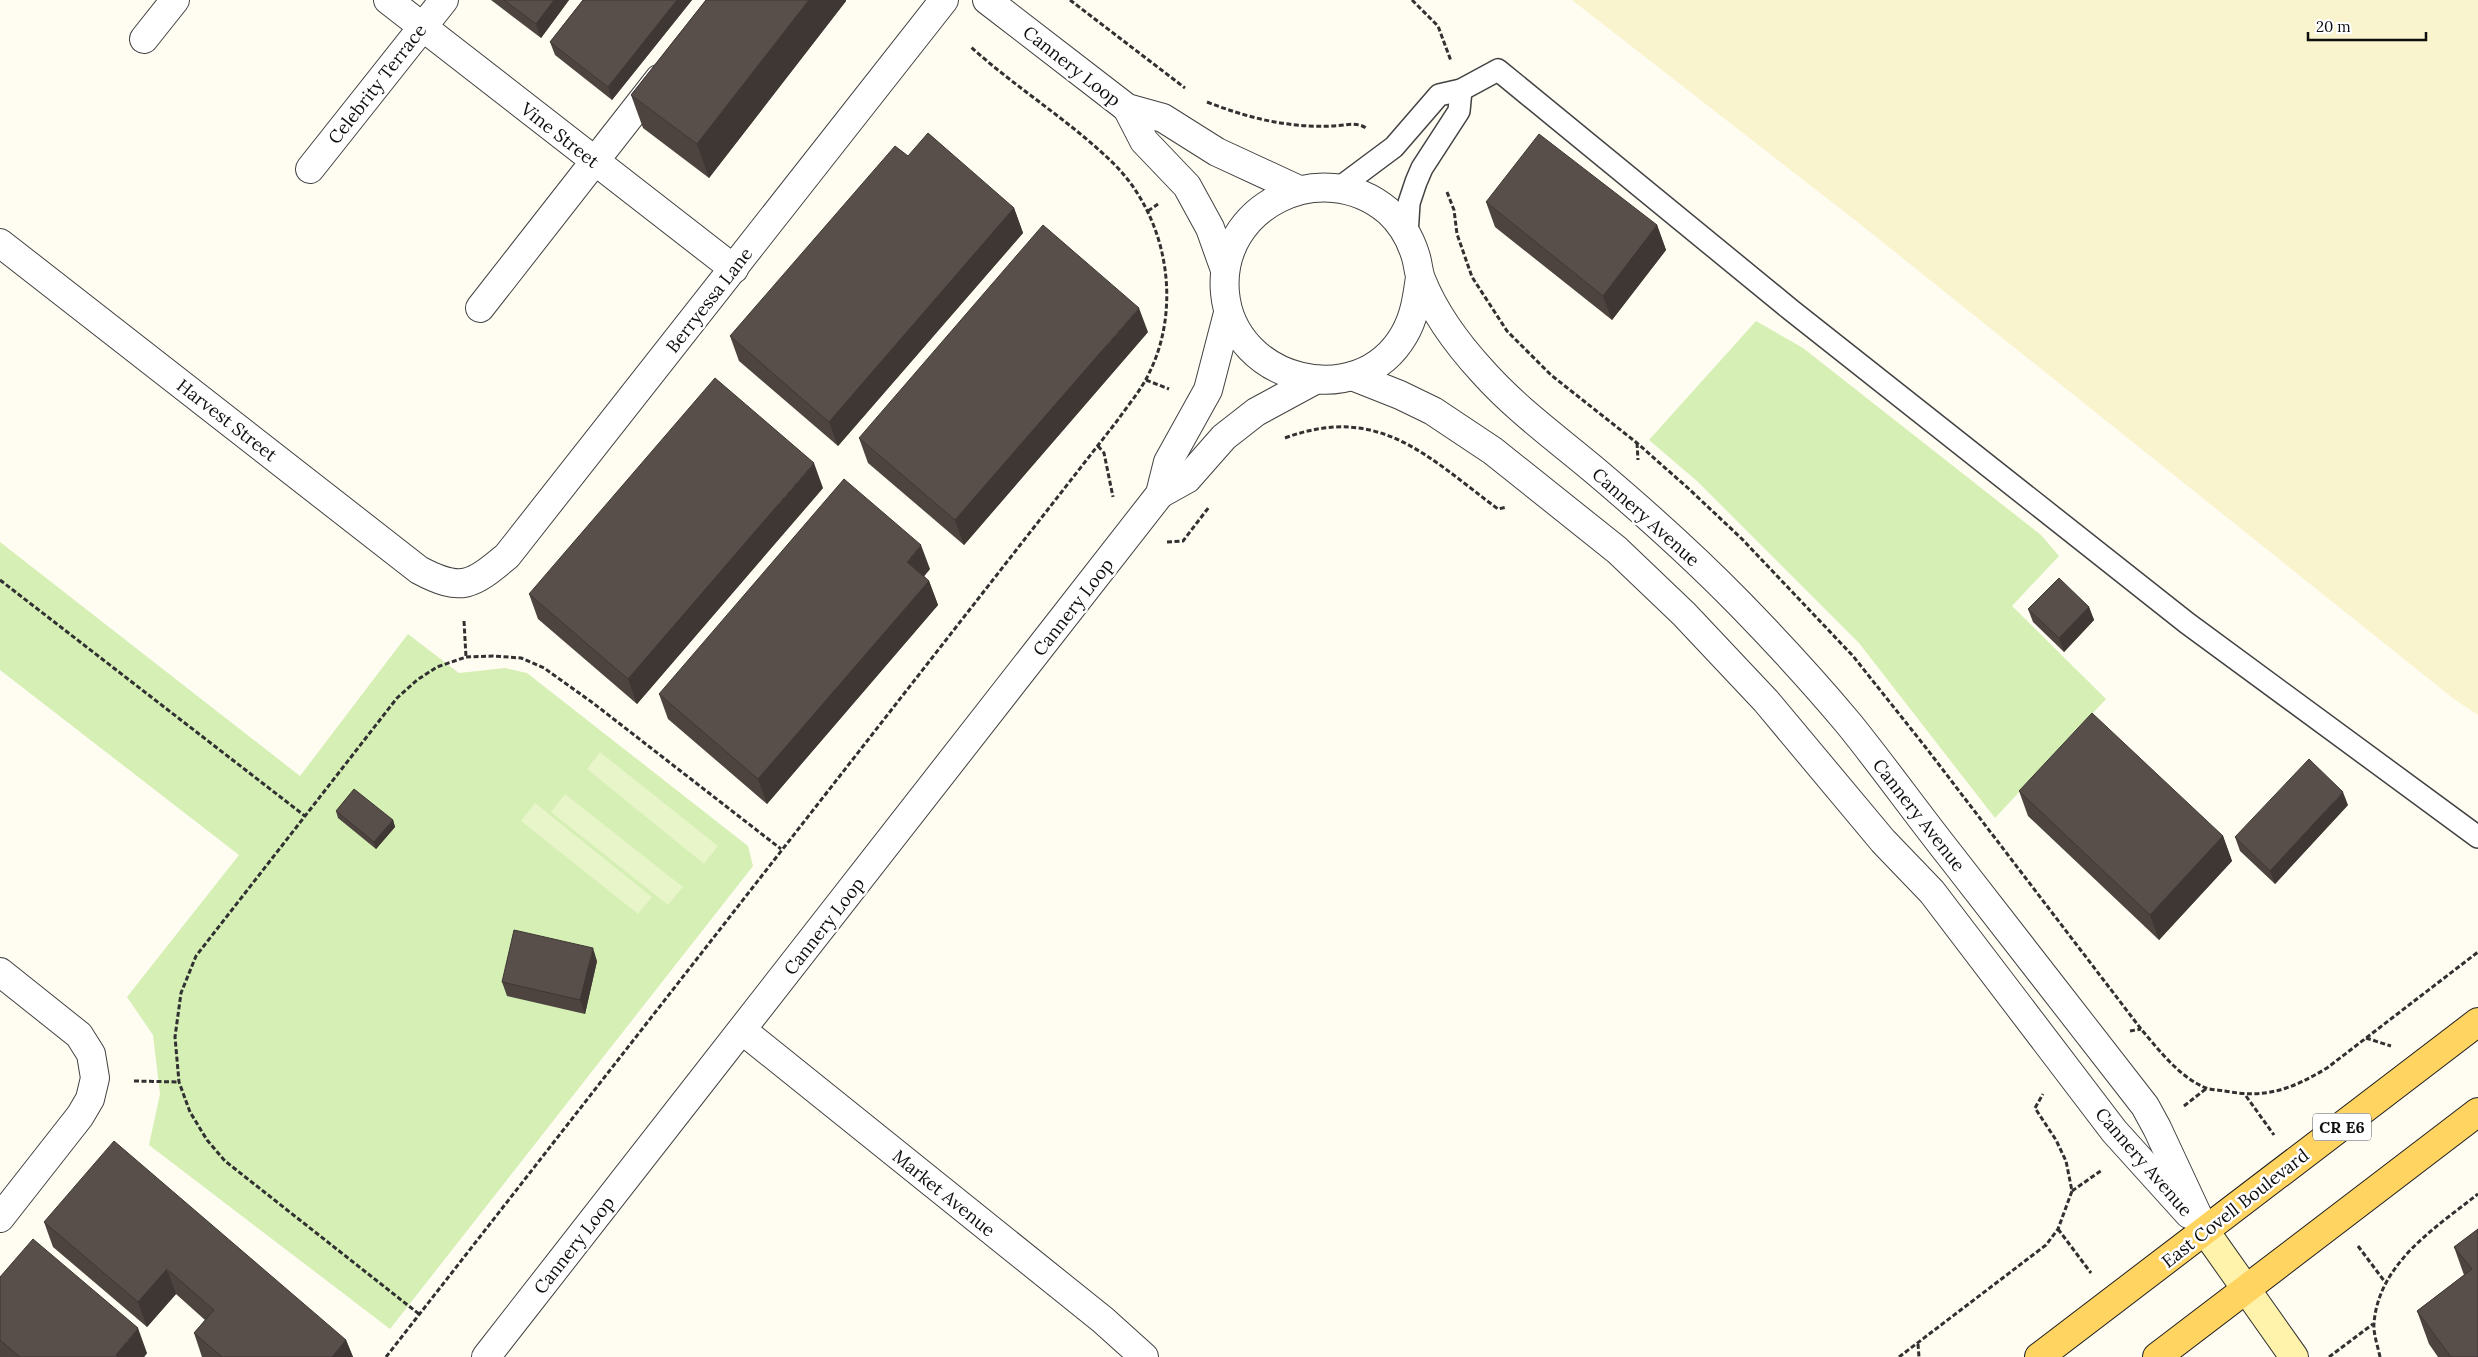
<svg xmlns="http://www.w3.org/2000/svg" width="2478" height="1357" viewBox="0 0 2478 1357" font-family="Lora,serif">
	<style>
		.farmland { fill: #f9f4cd }
		.green { fill: #d5efb5 }
		.pitch { fill: #e7f5c8 }
		.lines { fill: none; stroke-linecap: round; stroke-linejoin: round }
		.lane-casing { stroke: #424242; stroke-width: 24 }
		.street-casing { stroke: #424242; stroke-width: 30 }
		.secondary-casing { stroke: #313131; stroke-width: 30 }
		.primary-casing { stroke: #202020; stroke-width: 30 }
		.path { stroke: #313131; stroke-width: 3; stroke-dasharray: 5 2.5; stroke-linecap: butt }
		.lane { stroke: #fff; stroke-width: 21 }
		.street { stroke: #fff; stroke-width: 28 }
		.secondary { stroke: #fff3ac; stroke-width: 28 }
		.primary { stroke: #ffd461; stroke-width: 28 }
		.wall { fill: #4d4440 }
		.shaded-wall { fill: #3e3734 }
		.building { fill: #594f4a; stroke: #3e3734 }
		.labels { text-anchor: middle; dominant-baseline: central; stroke-width: 5; stroke-linejoin: round; paint-order: stroke }
		.shield { fill: #fff; stroke: #575757; stroke-width: 1 }
		.shield-label { font-size: 16px; font-weight: bold; fill: #0f0f0f }
		.street-label { font-size: 18px; fill: #0f0f0f; stroke: #fff }
	</style>
	<rect width="100%" height="100%" fill="#fffcf1"/>
	<path class="farmland" d="M1572,0h906v715l-24,-16 -599,-479z"/>
	<g class="green">
		<path d="M1756,321l47,27 238,187 18,21 -47,50 94,93 -111,119 -136,-175 -162,-162 -48,-41z"/>
		<path d="M0,542l300,234 108,-142 51,39 46,-5 22,5 221,173 5,20 -363,463 -241,-184 11,-51 -7,-59 -26,-38 112,-142 -239,-185z"/>
	</g>
	<g class="pitch">
		<path d="M600,752l118,94 -14,18 -117,-95z"/>
		<path d="M565,794l118,93 -15,18 -117,-93z"/>
		<path d="M535,803l117,94 -14,17 -117,-93z"/>
	</g>
	<g class="lines">
		<defs>
			<g id="lane">
				<path d="M1339,188l55,-41 45,-52 22,-5 37,-20 293,240 396,313 291,214"/>
				<path d="M1407,235l2,-32 7,-21 6,-14 37,-57 2,-21"/>
			</g>
			<g id="street">
				<path d="M388,0l346,269"/>
				<path d="M987,0l140,108 36,10 54,34 80,37"/>
				<path d="M144,39l31,-39"/>
				<path d="M1127,108l17,33 43,45 23,42 15,42"/>
				<path d="M310,169l134,-169"/>
				<path d="M0,243l419,327c43,23 53,15 88,-14l437,-556"/>
				<path d="M1420,277c-3,21 -5,39 -16,58 -46,79 -171,46 -179,-42 -8,-87 97,-138 163,-82 12,11 22,27 27,43 3,8 3,17 6,25 13,33 38,67 62,93 32,36 73,66 110,97 51,43 99,86 146,134 38,39 75,79 110,121 34,42 66,87 100,130 65,84 131,168 196,252l12,22 48,103"/>
				<path d="M480,308l179,-229"/>
				<path d="M1352,376l48,19 33,16 60,40 124,99 67,64 82,87 117,140 49,51 182,239 75,83"/>
				<path d="M1160,494l27,-15 37,-42 32,-25 59,-32"/>
				<path d="M0,972l79,63 12,19 4,24 -5,21 -10,17 -80,102"/>
				<path d="M742,1030l361,290 41,37"/>
				<path d="M486,1357l674,-863 8,-32 40,-72 20,-77"/>
			</g>
			<path id="secondary" d="M2205,1231l89,126"/>
			<g id="primary">
				<path d="M2039,1357l439,-335"/>
				<path d="M2157,1357l321,-245"/>
			</g>
		</defs>
		<use href="#lane" class="lane-casing"/>
		<use href="#street" class="street-casing"/>
		<use href="#secondary" class="secondary-casing"/>
		<use href="#primary" class="primary-casing"/>
		<g class="path">
			<path d="M1070,0l115,88"/>
			<path d="M1412,0l26,26 13,35"/>
			<path d="M1207,102c41,16 81,26 125,24 11,0 24,-5 34,2"/>
			<path d="M1447,192l7,18 3,24 15,43 35,54 44,44 86,68 52,46 53,50 111,117 74,93 214,280c18,21 38,48 65,59 6,2 13,2 19,3 41,8 67,-2 102,-23l151,-116"/>
			<path d="M1148,211l10,-7"/>
			<path d="M1146,380l23,9"/>
			<path d="M1285,438c94,-35 143,19 213,71l9,-2"/>
			<path d="M1637,443l1,17"/>
			<path d="M1098,446l6,7 9,44"/>
			<path d="M1167,542l16,-1 26,-34"/>
			<path d="M0,580l305,236"/>
			<path d="M464,621l2,36"/>
			<path d="M2130,1031l11,-2"/>
			<path d="M2366,1038l25,8"/>
			<path d="M134,1081l45,1"/>
			<path d="M2246,1096l28,39"/>
			<path d="M2184,1106l23,-18"/>
			<path d="M2072,1191l30,-21"/>
			<path d="M2058,1229l33,44"/>
			<path d="M2358,1246l27,36"/>
			<path d="M419,1314l-194,-153 -18,-21 -17,-28 -11,-30 -4,-45 6,-44 15,-37 201,-258 20,-18 20,-13 29,-10 27,-1 28,2 23,10 49,35 188,146"/>
			<path d="M1918,1344l1,13"/>
			<path d="M386,1357l731,-936c9,-13 20,-26 28,-40 39,-69 24,-163 -32,-218 -44,-43 -97,-75 -142,-116"/>
			<path d="M1899,1357l147,-112 12,-16 14,-38 -6,-30 -10,-21 -21,-32 8,-14"/>
			<path d="M2329,1357l44,-33"/>
			<path d="M2380,1357c-2,-10 -7,-24 -6,-34 5,-60 61,-95 104,-129"/>
		</g>
		<use href="#lane" class="lane"/>
		<use href="#street" class="street"/>
		<use href="#secondary" class="secondary"/>
		<use href="#primary" class="primary"/>
	</g>
	<g class="wall">
		<path d="M491,0h78l-28,38z"/>
		<path d="M583,0h109l-80,100 -57,-45 -5,-13z"/>
		<path d="M706,0h140v1l-137,177 -66,-50 -12,-33z"/>
		<path d="M1486,202l171,23 9,25 -54,70 -117,-93z"/>
		<path d="M1014,208l9,25 -185,213 -99,-85 -9,-25z"/>
		<path d="M1148,332l-184,213 -96,-82 -9,-25z"/>
		<path d="M823,488l-186,216 -99,-85 -9,-25z"/>
		<path d="M930,569l-6,7 5,5 9,24 -171,199 -99,-85 -9,-25z"/>
		<path d="M2089,607l5,13 -30,32 -31,-30 -5,-13z"/>
		<path d="M2019,791l204,45 9,25 -73,79 -131,-124z"/>
		<path d="M2348,805l-73,79 -35,-33 -5,-14z"/>
		<path d="M336,811l57,9 2,7 -19,22 -38,-31z"/>
		<path d="M597,961l-12,53 -78,-18 -5,-14z"/>
		<path d="M44,1222l302,118 7,17h-151l-8,-24 11,-13 -29,-26 -29,33 -94,-80z"/>
		<path d="M2478,1229v128h-40l-9,-13 -12,-33 47,-36 -10,-28z"/>
		<path d="M0,1277l147,76 -3,4h-144z"/>
	</g>
	<g class="shaded-wall">
		<path d="M554,0h15l-28,38 -5,-14z"/>
		<path d="M677,0h15l-80,100 -4,-13z"/>
		<path d="M809,0h37v1l-137,177 -12,-34z"/>
		<path d="M1014,208l9,25 -185,213 -9,-24z"/>
		<path d="M1657,225l9,25 -54,70 -9,-24z"/>
		<path d="M1139,308l9,24 -184,213 -9,-25z"/>
		<path d="M814,463l9,25 -186,216 -9,-25z"/>
		<path d="M921,545l9,24 -14,17 -9,-24z"/>
		<path d="M929,581l9,24 -171,199 -9,-25z"/>
		<path d="M2089,607l5,13 -30,32 -5,-14z"/>
		<path d="M2343,792l5,13 -73,79 -5,-13z"/>
		<path d="M393,820l2,7 -19,22 -2,-7z"/>
		<path d="M2223,836l9,25 -73,79 -9,-25z"/>
		<path d="M593,948l4,13 -12,53 -5,-14z"/>
		<path d="M167,1269l9,25 -29,33 -9,-25z"/>
		<path d="M138,1328l9,25 -3,4h-27l-1,-2z"/>
		<path d="M346,1340l7,17h-21z"/>
	</g>
	<g class="building">
		<path d="M504,0h50l-18,24z"/>
		<path d="M583,0h94l-69,87 -58,-45z"/>
		<path d="M706,0h103l-112,144 -66,-49z"/>
		<path d="M928,133l86,75 -185,214 -99,-86 165,-190 13,10z"/>
		<path d="M1539,134l118,91 -54,71 -117,-94z"/>
		<path d="M1043,225l96,83 -184,212 -96,-82z"/>
		<path d="M715,378l99,85 -186,216 -99,-85z"/>
		<path d="M844,479l77,66 -14,17 22,19 -171,198 -99,-85z"/>
		<path d="M2059,578l30,29 -30,31 -31,-29z"/>
		<path d="M2092,713l131,123 -73,79 -131,-124z"/>
		<path d="M2309,759l34,33 -73,79 -35,-34z"/>
		<path d="M354,789l39,31 -19,22 -38,-31z"/>
		<path d="M514,930l79,18 -13,52 -78,-18z"/>
		<path d="M114,1141l232,199 -14,17h-110l-28,-24 20,-23 -47,-41 -29,33 -94,-80z"/>
		<path d="M2478,1229v128h-27l-34,-46 55,-42 -18,-22z"/>
		<path d="M33,1239l105,89 -22,27 3,2h-99l-20,-17v-63z"/>
	</g>
	<g class="labels">
		<rect class="shield" x="2313" y="1113.5" width="58" height="27" rx="4"/>
		<g class="shield-label">
			<text x="2342" y="1127">CR E6</text>
		</g>
		<g class="street-label">
			<text transform="translate(1072 66) rotate(38)">Cannery Loop</text>
			<text transform="translate(377 84) rotate(-52)">Celebrity Terrace</text>
			<text transform="translate(560 135) rotate(38)">Vine Street</text>
			<text transform="translate(709 300) rotate(-52)">Berryessa Lane</text>
			<text transform="translate(227 420) rotate(38)">Harvest Street</text>
			<text transform="translate(1646 517) rotate(42)">Cannery Avenue</text>
			<text transform="translate(1073 607) rotate(-52)">Cannery Loop</text>
			<text transform="translate(1919 815) rotate(52)">Cannery Avenue</text>
			<text transform="translate(824 926) rotate(-52)">Cannery Loop</text>
			<text transform="translate(2144 1162) rotate(49)">Cannery Avenue</text>
			<text transform="translate(944 1193) rotate(39)">Market Avenue</text>
			<text transform="translate(2235 1208) rotate(-38)">East Covell Boulevard</text>
			<text transform="translate(574 1245) rotate(-52)">Cannery Loop</text>
		</g>
	</g>
	<path d="M2308 32v8h118v-8" fill="none" stroke="#0f0f0f" stroke-width="2.5"/>
	<text x="2316" y="32" font-size="15" fill="#0f0f0f" stroke="#ffffff" stroke-width="4" paint-order="stroke">20 m</text>
</svg>
